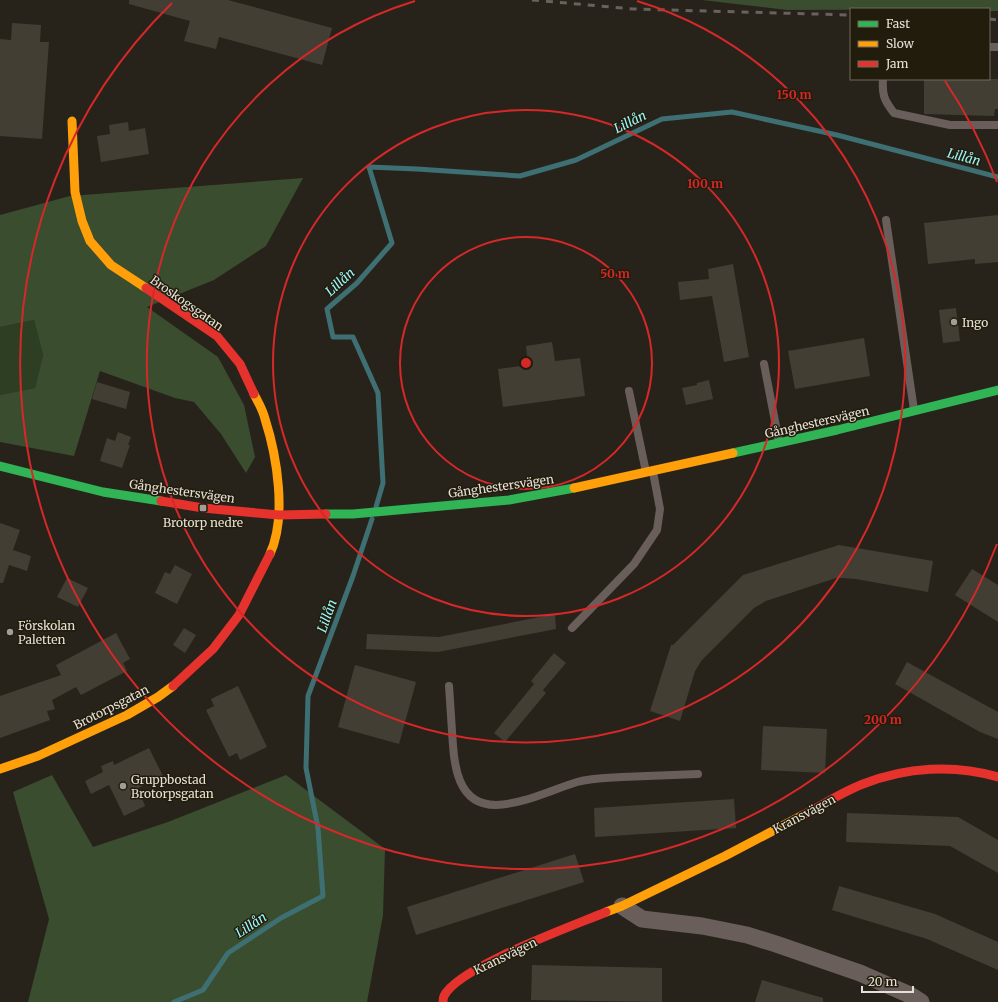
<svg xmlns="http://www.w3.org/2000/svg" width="998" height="1002" viewBox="0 0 998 1002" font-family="Merriweather,serif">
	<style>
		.green { fill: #2d3e23 }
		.forest { fill: #3a4d2f }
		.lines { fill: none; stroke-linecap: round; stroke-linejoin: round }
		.stream { stroke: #3e7073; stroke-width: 5 }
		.building { fill: #423e33 }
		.lane { stroke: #695e5a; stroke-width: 8 }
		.street { stroke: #695e5a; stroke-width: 17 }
		.fast { stroke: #30b455; stroke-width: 9 }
		.slow { stroke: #ff9f0a; stroke-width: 9 }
		.jam { stroke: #e5322d; stroke-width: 9 }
		.rail { stroke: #68615c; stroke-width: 3; stroke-dasharray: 7 7; stroke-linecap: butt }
		.ring { fill: none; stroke: #d62828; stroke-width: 2 }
		.poi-dot { fill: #a29e95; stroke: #221c0c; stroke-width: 1.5 }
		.labels { text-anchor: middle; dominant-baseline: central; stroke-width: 3; stroke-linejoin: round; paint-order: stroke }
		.street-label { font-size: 12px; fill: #e5e0d6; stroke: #221c0c }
		.poi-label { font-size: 12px; fill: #e5e0d6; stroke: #221c0c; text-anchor: start }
		.water-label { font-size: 13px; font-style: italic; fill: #9af7fd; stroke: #221c0c }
		.centre { fill: #d62828; stroke: #221c0c; stroke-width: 2 }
		.ring-label { font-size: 12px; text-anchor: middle; font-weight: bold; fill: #d62828; stroke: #221c0c; stroke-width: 3; stroke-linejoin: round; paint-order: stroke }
	</style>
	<rect width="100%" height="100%" fill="#27231b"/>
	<path class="green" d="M34,320l9,35 -8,33 -35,7v-68z"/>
	<g class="forest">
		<path d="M702,0h296v11h-9v-2l-202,1z"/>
		<path d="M303,178l-37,68 -52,34 -67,27 71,50 26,48 11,52 -9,16 -25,-39 -27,-32 -19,-4 -75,-27 -26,85 -74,-14v-47l35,-7 8,-33 -9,-35 -34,7v-112l70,-19z"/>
		<path d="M52,775l41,72 75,-25 118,-47 99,74 -2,66 -16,87h-339l21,-83 -36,-127z"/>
	</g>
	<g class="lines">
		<g class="stream">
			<path d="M376,507l7,-24 -5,-90 -25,-56h-20l-6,-28 30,-26 35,-40 -23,-76 48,2 103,7 56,-16 86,-41 70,-7 105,23 161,42"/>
			<path d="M174,1002l29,-12 25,-37 53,-35 42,-22 -5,-68 -12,-60 2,-72 45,-120 19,-57"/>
		</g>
	</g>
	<g class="building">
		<path d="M129,0h99l104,28 -10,37 -103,-28 -3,12 -32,-8 6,-20 -61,-17z"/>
		<path d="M12,23l29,2 -1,17h9l-7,97 -42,-3v-97l11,1z"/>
		<path d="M924,79h74v30h-3l-1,7 -70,-2z"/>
		<path d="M128,122l1,9 16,-3 4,26 -48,8 -4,-26 13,-2 -1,-9z"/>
		<path d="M998,215v47l-23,2v-5l-47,5 -4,-41z"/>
		<path d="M733,264l16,93 -25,5 -12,-66 -32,4 -2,-18 31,-3 -1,-10z"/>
		<path d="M956,308l4,33 -17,2 -4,-33z"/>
		<path d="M864,338l6,38 -75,13 -7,-38z"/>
		<path d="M552,342l3,19 25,-3 5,38 -82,11 -5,-38 30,-4 -2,-19z"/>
		<path d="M709,380l4,19 -27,6 -4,-17 15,-3v-2z"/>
		<path d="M97,382l33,10 -4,17 -34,-10z"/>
		<path d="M118,432l13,5 -3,8h2l-8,23 -22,-7 7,-23 8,3z"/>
		<path d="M0,523l20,7 -7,20 18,6 -4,15 -18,-6 -6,18h-3z"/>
		<path d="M839,545l94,16 -5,31 -72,-13 -14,-1h-6l-70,23 -12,7 -52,52 -7,11 -15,50 -30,-10 21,-66h2l70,-70z"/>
		<path d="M175,565l17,9 -15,30 -22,-11 10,-21 5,2z"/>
		<path d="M972,569l26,16v37l-43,-27z"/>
		<path d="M67,578l21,10 -10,19 -21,-10z"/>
		<path d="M555,614l1,15 -118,23 -72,-3 1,-15 72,3z"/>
		<path d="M184,628l12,7 -11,18 -12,-8z"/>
		<path d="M116,633l14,26 -7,4 4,8 -46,24 -5,-8 -24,13 3,9 -8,2 3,9 -50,18v-42l61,-21 -5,-10z"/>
		<path d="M554,653l12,10 -23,27 3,3 -41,49 -11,-9 40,-49 -3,-3z"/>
		<path d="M907,662l91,50v27l-18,-7 -85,-48z"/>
		<path d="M355,665l61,17 -17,62 -61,-17z"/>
		<path d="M238,686l29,61 -27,13 -3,-7 -8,4 -23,-47 8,-4 -3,-7z"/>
		<path d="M763,726l64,3 -2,44 -64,-3z"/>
		<path d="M149,748l14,28 -25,12 7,18 -21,10 -15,-31 -18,9 -6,-13 18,-9 -2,-6 12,-5 1,4z"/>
		<path d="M734,799l2,29 -141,9 -1,-29z"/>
		<path d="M847,813l111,4 40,23v33l-48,-27 -104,-4z"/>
		<path d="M575,854l9,28 -168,53 -9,-28z"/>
		<path d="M839,886l96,28 63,28v28l-71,-31 -95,-29z"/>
		<path d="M532,965l130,3v34l-131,-2z"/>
		<path d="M762,980l61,18v4h-68z"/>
	</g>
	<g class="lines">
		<g class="lane">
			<path d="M989,47h9"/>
			<path d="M883,79c-1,16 1,21 11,34l56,12h48"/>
			<path d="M886,220l28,190"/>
			<path d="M764,364l15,78"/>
			<path d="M629,391l17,81"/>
			<path d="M572,628l62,-64 23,-34 3,-21 -7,-37"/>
			<path d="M449,686c1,15 2,30 3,45 2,30 3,74 44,74 28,-1 55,-15 81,-23 15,-4 31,-4 45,-5 26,-1 51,-2 76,-3"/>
		</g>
		<path class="street" d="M622,906l20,13 60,7 45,9 29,9 84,29 50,22 11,7"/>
		<g class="fast">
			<path d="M733,453l104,-23 161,-40"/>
			<path d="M0,466l103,26 58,9"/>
			<path d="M326,514h27l156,-14 65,-12"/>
		</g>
		<g class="slow">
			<path d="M72,121l3,71 7,29 8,20 21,24 35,23"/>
			<path d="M254,394c4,8 9,16 11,25 12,37 22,98 5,135"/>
			<path d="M574,488l159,-35"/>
			<path d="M0,769l38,-13 89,-41 31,-18 15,-11"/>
			<path d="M606,912l16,-6 103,-50 78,-41"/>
		</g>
		<g class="jam">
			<path d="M146,288l71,48 23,28 14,30"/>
			<path d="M161,501l42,7 76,7 47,-1"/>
			<path d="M173,686l40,-37 26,-34 31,-61"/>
			<path d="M803,815c20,-10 39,-23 60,-31 43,-17 91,-20 135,-7"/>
			<path d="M443,1002c0,-2 0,-4 1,-6 14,-29 129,-70 162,-84"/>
		</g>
		<g class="rail">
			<path d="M532,0l101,9 218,6"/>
			<path d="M989,19l9,1"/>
		</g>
	</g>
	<g class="ring">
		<circle cx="526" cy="363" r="126"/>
		<circle cx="526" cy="363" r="253"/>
		<path d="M637 1A379 379 0 1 1 415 1"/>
		<path d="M997 544A505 505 0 1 1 172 3M945 81A505 505 0 0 1 997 182"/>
	</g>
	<g class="poi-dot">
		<circle cx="954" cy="322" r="4"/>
		<rect x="199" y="504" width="8" height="8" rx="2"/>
		<circle cx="10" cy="632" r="4"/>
		<circle cx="123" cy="786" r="4"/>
	</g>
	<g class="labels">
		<g class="street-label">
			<text transform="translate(187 303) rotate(35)">Broskogsgatan</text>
			<text transform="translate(817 422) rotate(-13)">Gånghestersvägen</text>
			<text transform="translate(501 486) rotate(-8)">Gånghestersvägen</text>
			<text transform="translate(182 491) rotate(8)">Gånghestersvägen</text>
			<text transform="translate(111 707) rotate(-27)">Brotorpsgatan</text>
			<text transform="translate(804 814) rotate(-28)">Kransvägen</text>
			<text transform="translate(505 956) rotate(-26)">Kransvägen</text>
		</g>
		<g class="poi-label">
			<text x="962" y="322">Ingo</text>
			<text x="203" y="522" text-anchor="middle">Brotorp nedre</text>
			<text x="18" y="625">Förskolan<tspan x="18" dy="14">Paletten</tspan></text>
			<text x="131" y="779">Gruppbostad<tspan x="131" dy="14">Brotorpsgatan</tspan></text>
		</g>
		<g class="water-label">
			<text transform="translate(630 122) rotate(-26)">Lillån</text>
			<text transform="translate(964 157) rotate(15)">Lillån</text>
			<text transform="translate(340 282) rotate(-42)">Lillån</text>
			<text transform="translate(327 616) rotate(-70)">Lillån</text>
			<text transform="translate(251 925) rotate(-33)">Lillån</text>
		</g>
	</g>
	<circle cx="526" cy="363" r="6" class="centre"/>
	<g class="ring-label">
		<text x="794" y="99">150 m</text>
		<text x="705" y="188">100 m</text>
		<text x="615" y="278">50 m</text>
		<text x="883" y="724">200 m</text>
	</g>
	<rect x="850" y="8" width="140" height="72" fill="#221c0c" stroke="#706a5d"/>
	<rect x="858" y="21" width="20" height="6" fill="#30b455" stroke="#706a5d"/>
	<text x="886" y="28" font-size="12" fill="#e5e0d6">Fast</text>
	<rect x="858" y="41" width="20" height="6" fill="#ff9f0a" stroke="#706a5d"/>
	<text x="886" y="48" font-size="12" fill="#e5e0d6">Slow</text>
	<rect x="858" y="61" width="20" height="6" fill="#e5322d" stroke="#706a5d"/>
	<text x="886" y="68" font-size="12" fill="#e5e0d6">Jam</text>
	<path d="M862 986v6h51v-6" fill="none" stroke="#e5e0d6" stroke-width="2"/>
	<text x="868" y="986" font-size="12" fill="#e5e0d6" stroke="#221c0c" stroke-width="3" paint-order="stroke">20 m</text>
</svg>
